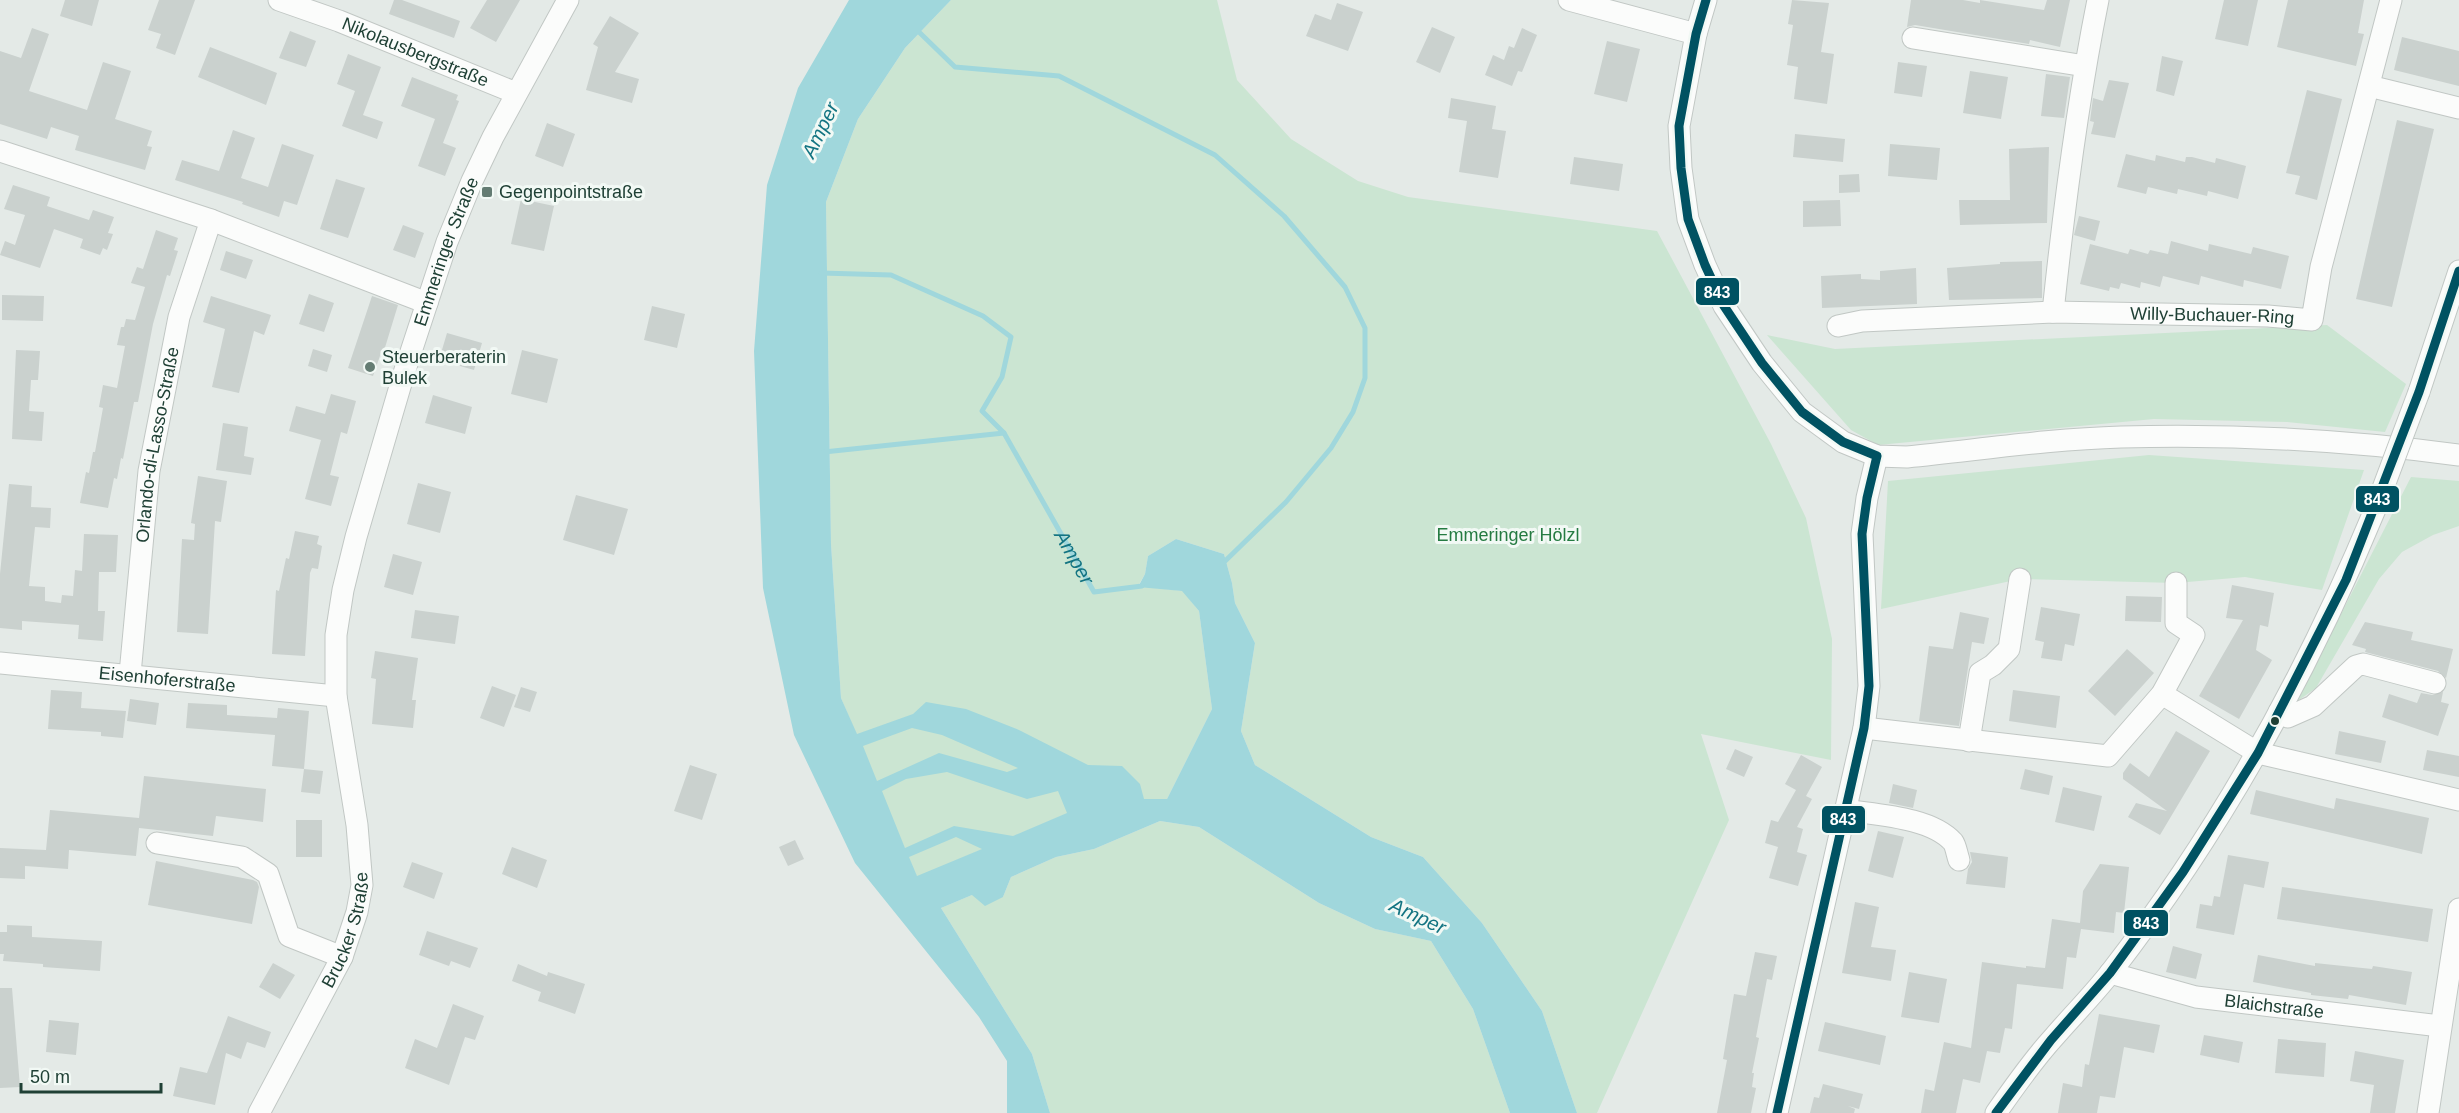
<svg xmlns="http://www.w3.org/2000/svg" width="2459" height="1113" viewBox="0 0 2459 1113" font-family="Helvetica,sans-serif">
<style>
.green{fill:#cbe5d2}
.water{fill:#a0d7dc;fill-rule:evenodd}
.lines{fill:none;stroke-linecap:round;stroke-linejoin:round}
.stream{stroke:#a0d7dc;stroke-width:5}
.building{fill:#cad1ce}
.minor-casing{stroke:#c1c7c4;stroke-width:23}
.minor{stroke:#fbfcfb;stroke-width:21}
.minor-bridge-casing{stroke:#c1c7c4;stroke-width:23;stroke-linecap:butt}
.minor-bridge{stroke:#fbfcfb;stroke-width:21}
.bus-1-casing{stroke:#f2f9f5;stroke-width:14}
.bus-1{stroke:#005262;stroke-width:9}
.poi-dot{fill:#647c73;stroke:#f2f9f5;stroke-width:2}
.bus-dot{fill:#1f4035;stroke:#f2f9f5;stroke-width:2}
.labels{text-anchor:middle;stroke-width:6;stroke-linejoin:round;paint-order:stroke}
.street-label{font-size:18px;fill:#1f4035;stroke:#f2f9f5}
.poi-label{font-size:18px;fill:#1f4035;stroke:#f2f9f5;text-anchor:start}
.park-label{font-size:18px;fill:#257b42;stroke:#f2f9f5}
.water-label{font-size:20px;font-style:italic;fill:#137482;stroke:#f2f9f5}
.line-badge{stroke:#f2f9f5;stroke-width:2}
.badge-label{font-size:16px;text-anchor:middle;font-weight:bold;fill:#fff}
</style>
<rect width="100%" height="100%" fill="#e4eae7"/>
<path class="green" d="M951,0H1217L1237,80L1291,139L1358,181L1408,197L1657,231L1771,444L1806,518L1832,639L1831,760L1701,734L1729,820L1597,1113H1577L1542,1011L1482,923L1423,857L1371,837L1255,765L1241,731L1255,643L1235,603L1232,583L1224,554L1176,539L1148,556L1145,574L1138,586L1183,591L1199,611L1212,709L1167,799L1097,801L917,877L841,698L831,544L826,202L858,119L905,48Z
M2327,325L2406,384L2385,432L2287,422L2154,419L1878,445L1851,430L1767,335L1835,349Z
M2149,455L2364,470L2322,590L2245,577L2176,583L2020,579L1881,609L1888,481Z
M2411,477L2459,481V526L2433,535L2402,552L2379,579L2316,688L2296,702Z
M1160,821L1199,827L1319,903L1375,929L1431,941L1473,1009L1510,1113H1050L1032,1054L941,908L972,895L1003,897L1011,877L1056,857L1094,849Z"/>
<path class="water" d="M849,0H951L905,48L858,119L826,202L831,544L841,698L857,734L913,714L926,702L966,709L1019,730L1088,765L1122,766L1140,784L1144,799H1167L1212,709L1199,611L1182,591L1138,587L1145,574L1148,556L1176,539L1224,554L1232,583L1235,603L1255,643L1241,731L1255,765L1371,837L1423,857L1482,923L1542,1011L1577,1113H1510L1473,1009L1431,941L1375,929L1319,903L1199,827L1160,821L1094,849L1056,857L1011,877L1003,897L985,906L972,895L941,908L1032,1054L1050,1113H1007V1061L979,1017L855,863L794,735L763,588L754,351L767,185L798,88ZM912,728L942,735L1018,768L1007,772L939,753L877,781L863,746ZM947,772L1027,799L1058,791L1067,813L1013,836L954,826L905,848L882,791L906,779ZM956,837L982,849L917,876L909,857Z"/>
<g class="lines">
<g class="stream">
<path d="M920,33L955,67L1059,76L1215,155L1284,216L1345,287L1365,328V378L1353,412L1331,448L1286,502L1221,565"/>
<path id="s1" d="M821,273L891,275L983,316L1011,337L1002,377L982,411L1004,433L1094,592L1142,586"/>
<path d="M824,452L1004,433"/>
</g>
</g>
<path class="building" d="M65,0H99L92,26L60,16Z
M159,0H195L175,55L156,48L161,34L148,30Z
M394,0H402L460,21L454,38L389,14Z
M487,0H520L496,42L470,28Z
M1792,0L1829,3L1821,52L1834,54L1827,104L1794,99L1798,67L1787,65L1793,25L1788,24Z
M1911,0H1963L1980,3V0L2044,10L2047,0H2070L2060,47L2030,40L2029,44L1915,25L1907,27Z
M2224,0H2258L2248,46L2215,39Z
M2288,0H2364L2358,33L2364,34L2356,66L2277,47Z
M1337,3L1363,12L1348,51L1306,36L1315,14L1331,20Z
M610,16L639,33L615,72L639,79L632,103L586,90L598,47L593,44Z
M1432,27L1455,37L1440,73L1416,62Z
M32,28L49,34L29,91L87,110L103,62L131,71L115,119L152,131L147,146L152,147L145,170L75,150L79,136L51,127L47,139L0,124V51L21,58Z
M1522,28L1537,35L1522,72L1518,71L1512,86L1485,75L1493,55L1504,60L1509,46L1514,48Z
M290,31L316,41L306,67L279,58Z
M2402,37L2459,51V86L2394,70Z
M1607,41L1640,49L1627,102L1594,94Z
M210,47L277,73L266,105L198,77Z
M348,54L381,67L363,115L383,122L377,139L342,126L355,91L337,84Z
M2162,56L2183,61L2174,96L2156,91Z
M1898,62L1927,66L1922,97L1894,93Z
M1970,71L2008,77L2001,119L1963,113Z
M2046,74L2070,77L2064,118L2041,116Z
M412,77L458,95L456,100L459,101L443,143L456,148L445,176L418,166L435,119L401,106Z
M2109,80L2129,83L2115,138L2091,134L2094,122L2090,121L2093,98L2103,101Z
M2307,90L2342,99L2317,200L2295,194L2300,176L2286,173Z
M1451,98L1496,106L1492,129L1506,131L1498,178L1459,172L1467,121L1448,118Z
M2397,120L2434,129L2392,307L2356,299Z
M547,123L575,134L563,167L535,156Z
M233,130L255,138L241,178L268,187L282,144L314,155L297,205L284,201L279,217L242,204L243,202L175,180L182,160L219,171Z
M1795,134L1845,139L1843,162L1793,157Z
M1890,144L1940,148L1937,180L1888,176Z
M2049,147L2047,223L1960,225L1959,200H2010L2009,149Z
M2126,154L2155,161L2156,155L2185,162L2186,157H2192L2215,163L2216,158L2246,166L2238,199L2208,191L2207,196L2178,189L2177,194L2148,187L2146,194L2117,187Z
M1574,157L1623,164L1619,191L1570,184Z
M1859,174L1860,192L1839,193V175Z
M336,179L365,188L348,238L320,229Z
M13,185L50,197L47,206L89,220L93,210L114,217L108,233L113,234L107,250L103,248L100,255L80,248L83,239L54,229L40,268L0,255L5,241L15,245L25,215L4,209Z
M521,199L554,206L544,251L511,244Z
M1840,200L1841,226L1803,227V201Z
M2079,216L2100,221L2095,241L2074,235Z
M403,225L424,233L415,258L393,250Z
M156,230L178,238L174,250L178,251L170,276L167,275L153,324L138,402H134L123,459L121,458L117,479L114,478L108,508L80,503L86,472L89,473L93,452H95L103,408L99,407L103,385L117,388L125,346L117,345L121,327H124L126,319L135,320L145,287L131,283L137,267L143,269Z
M2171,241L2208,251L2209,244L2251,254L2253,247L2289,256L2281,289L2244,280L2243,287L2201,276L2199,285L2163,276L2160,287L2141,282L2140,288L2121,283L2119,289L2110,287L2109,291L2080,284L2090,244L2128,254L2130,249L2148,254L2150,250L2168,254Z
M226,251L253,260L246,279L220,270Z
M2042,261V298L1949,300L1947,268L2000,264V262Z
M1916,268L1917,304L1822,308L1821,276L1861,274V279L1880,280V271Z
M309,294L334,303L324,332L299,324Z
M2,295L44,296L43,321L2,320Z
M211,296L271,315L264,335L254,331L239,393L212,387L225,329L203,322Z
M372,296L398,305L383,354L381,353L373,376L348,368Z
M652,306L685,314L677,348L644,340Z
M447,333L482,343L474,370L439,360Z
M313,349L332,355L327,372L308,366Z
M16,350L40,351L38,380H31L29,411L44,412L42,441L12,439Z
M522,350L558,359L547,403L511,394Z
M331,394L356,401L347,434L341,432L330,475L339,477L331,506L305,499L321,440L289,431L296,406L325,414Z
M433,395L472,407L465,434L425,423Z
M223,423L248,427L244,456L254,458L251,475L216,470Z
M198,476L227,481L221,522L215,521L208,634L177,632L182,539L194,540L195,524L191,523Z
M418,483L451,492L440,533L407,524Z
M9,484L32,486L31,507L51,508L50,528L35,527L29,586L45,587V601L61,603L62,595L73,596L75,570L82,571L84,534L118,535L116,572H99L98,611H105L103,641L78,639L79,625L22,621V630L0,628V574Z
M576,495L628,509L614,555L563,540Z
M295,531L319,536L317,544L322,546L318,569L312,568L310,573L305,656L272,654L276,590L279,591L286,558L289,559Z
M393,554L422,562L413,595L384,587Z
M2232,585L2274,593L2268,627L2260,625L2256,650L2272,660L2239,719L2199,696L2243,620L2226,618Z
M2126,596L2162,597L2161,622L2125,621Z
M2041,607L2080,614L2074,646L2065,644L2062,661L2041,658L2044,642L2035,640Z
M415,610L459,616L455,644L411,638Z
M1960,612L1989,618L1984,644L1972,642L1959,726L1919,721L1929,646L1953,649Z
M2365,622L2413,632L2411,640L2453,649L2446,678L2438,671L2365,652L2366,649L2352,645Z
M2127,649L2154,673L2115,716L2088,691Z
M375,651L418,658L412,700H416L413,728L372,724L376,679L371,678Z
M492,686L516,695L504,727L480,718Z
M521,687L537,692L530,712L514,707Z
M51,690L82,692L81,708L126,711L123,738L101,736V732L48,729Z
M2013,690L2060,696L2056,728L2009,721Z
M2443,692L2441,702L2449,704L2438,736L2382,717L2389,694L2417,703L2421,693L2432,695Z
M130,699L159,703L156,725L127,721Z
M188,703L227,705V715L277,718L278,708L309,711L304,769L272,766L275,735L186,728Z
M2176,731L2210,751L2160,835L2128,817L2136,803L2167,811L2123,779V773L2130,763L2149,777Z
M2339,731L2386,741L2381,763L2335,754Z
M1735,749L1753,757L1744,777L1726,769Z
M2427,750L2459,756V777L2423,770Z
M1801,755L1822,767L1806,796L1812,799L1797,827L1803,829L1797,852L1807,855L1798,886L1769,878L1778,847L1765,843L1771,820L1778,822L1796,790L1785,784Z
M690,765L717,774L702,820L674,811Z
M304,769L323,771L320,794L301,792Z
M2025,769L2053,776L2049,795L2020,789Z
M144,776L266,789L263,822L216,816L213,836L139,828L136,856L69,850L68,869L25,866V879L0,878V848L46,850L50,810L139,818Z
M1893,784L1917,790L1913,808L1889,803Z
M2063,787L2102,796L2094,831L2055,822Z
M2256,790L2334,809L2336,798L2429,818L2422,854L2250,814Z
M296,820H322V857H296Z
M1878,831L1904,837L1893,878L1868,871Z
M795,840L804,859L788,866L779,847Z
M512,847L547,860L537,888L502,874Z
M1970,852L2008,857L2005,888L1966,884L1968,869L1972,862Z
M2228,855L2269,862L2264,888L2244,884L2234,935L2196,928L2200,904L2212,906L2214,896L2220,897Z
M156,861L253,880L257,882L259,887L252,924L148,905Z
M412,862L443,873L434,899L403,887Z
M2100,864L2129,867L2124,913L2116,912L2114,933L2081,929L2076,958L2067,957L2063,989L2017,984L2012,1029L2005,1028L2000,1053L1987,1051L1980,1083L1963,1079L1956,1113H1921L1925,1089L1934,1091L1944,1042L1971,1048L1982,962L2026,968V966L2045,968L2052,919L2080,923L2083,891Z
M2282,887L2433,909L2428,942L2277,919Z
M1855,902L1879,907L1871,947L1896,950L1891,981L1842,973Z
M7,925L32,926V937L102,941L100,971L43,967V964L3,961L4,954H0V932H7Z
M427,931L478,948L470,968L451,961L449,966L419,955Z
M2173,946L2202,954L2196,979L2166,972Z
M1755,952L1777,956L1772,980L1767,979L1756,1037L1759,1038L1752,1073H1754L1752,1087L1756,1088L1751,1113H1717L1727,1060L1723,1059L1734,994L1746,996Z
M2258,955L2315,966V963L2372,969L2373,966L2412,972L2406,1005L2349,995L2348,999L2311,995V993L2253,982Z
M273,963L295,975L280,999L259,987Z
M518,964L547,976L548,972L585,984L575,1014L538,1001L541,992L512,981Z
M1909,972L1947,979L1939,1023L1901,1017Z
M0,988H12L20,1087L0,1088Z
M453,1004L484,1016L475,1040L465,1037L449,1085L405,1068L415,1039L437,1048Z
M2099,1014L2160,1025L2154,1053L2124,1047L2115,1098L2100,1096L2097,1113H2058L2063,1083L2082,1087L2085,1064L2089,1065Z
M228,1016L271,1032L265,1048L247,1042L241,1059L226,1053L215,1105L173,1096L180,1067L207,1073Z
M49,1020L79,1023L76,1055L46,1052Z
M1825,1022L1886,1036L1880,1065L1818,1051Z
M2204,1035L2243,1042L2239,1063L2200,1055Z
M2278,1039L2326,1043L2324,1077L2275,1073Z
M2355,1051L2404,1060L2395,1113H2370L2374,1085L2350,1081Z
M1823,1084L1863,1094L1859,1109L1848,1106L1855,1109L1854,1113H1810L1814,1097L1819,1098Z"/>
<g class="lines">
<g class="minor-casing">
<g id="minor">
<path id="s2" d="M279,0L339,21L516,93"/>
<path d="M1569,0L1696,34"/>
<path d="M1706,0L1696,34L1679,126L1681,168L1688,219L1705,265L1724,306L1762,363L1802,412L1843,442L1877,456L1907,457C1978,450 2050,439 2121,437C2234,434 2347,440 2459,455"/>
<path d="M1913,38L2085,66"/>
<path d="M2369,86L2459,108"/>
<path d="M0,151L211,220L427,303"/>
<path d="M2053,312C2064,207 2077,104 2098,0"/>
<path id="s3" d="M1838,326L1862,321L2053,312L2268,316L2312,320L2321,267L2391,0"/>
<path d="M2419,392L2459,271"/>
<path id="s4" d="M0,663L336,696"/>
<path id="s5" d="M130,674L149,471L179,317L211,220"/>
<path d="M2162,694L2258,753L2459,800"/>
<path d="M2279,712L2288,717L2313,706L2356,666L2363,664L2435,683"/>
<path d="M1864,728L2108,756L2162,694L2194,635L2176,623V583"/>
<path d="M1969,741L1980,673L1993,665L2009,649L2020,579"/>
<path d="M1846,810C1877,815 1931,817 1953,842C1956,846 1957,855 1959,860"/>
<path d="M157,843L242,857L268,874L289,936L342,957"/>
<path id="s6" d="M2110,973L2196,997L2440,1026"/>
<path id="s7" d="M259,1113L342,957L357,912L362,885L357,825L336,696V635L343,590L356,537L404,373L447,242L472,181L493,137L568,0"/>
<path d="M1777,1113L1864,728L1869,686L1862,534L1867,498L1877,456"/>
<path d="M1996,1113C2014,1087 2033,1060 2054,1037C2073,1015 2093,995 2111,972C2221,830 2308,672 2376,507"/>
<path d="M2428,1113L2459,909"/>
</g>
</g>
<use href="#minor" class="minor"/>
<g class="minor-bridge-casing">
<path id="minor-bridge" d="M2376,507L2419,392"/>
</g>
<use href="#minor-bridge" class="minor-bridge"/>
<g class="bus-1-casing">
<path id="bus-1" d="M1706,0L1696,34L1679,126L1681,168L1688,219L1705,265L1724,306L1762,363L1802,412L1843,442L1877,456L1867,498L1862,534L1869,686L1864,728L1777,1113
M1996,1113L2051,1040L2110,973L2183,872L2258,753L2346,580L2419,392L2459,271"/>
</g>
<use href="#bus-1" class="bus-1"/>
</g>
<g class="poi-dot">
<rect x="481" y="186" width="12" height="12" rx="3"/>
<circle cx="370" cy="367" r="6"/>
</g>
<circle class="bus-dot" cx="2275" cy="721" r="5"/>
<g class="labels">
<g class="street-label">
<text dy="6" stroke="none"><textPath href="#s2" startOffset="146">Nikolausbergstraße</textPath></text>
<text dy="6" stroke="none"><textPath href="#s7" startOffset="903">Emmeringer Straße</textPath></text>
<text dy="6" stroke="none"><textPath href="#s3" startOffset="375">Willy-Buchauer-Ring</textPath></text>
<text dy="6" stroke="none"><textPath href="#s5" startOffset="231">Orlando-di-Lasso-Straße</textPath></text>
<text dy="6" stroke="none"><textPath href="#s4" startOffset="168">Eisenhoferstraße</textPath></text>
<text dy="6" stroke="none"><textPath href="#s7" startOffset="204">Brucker Straße</textPath></text>
<text dy="6" stroke="none"><textPath href="#s6" startOffset="168">Blaichstraße</textPath></text>
</g>
<g class="poi-label">
<text x="499" y="198">Gegenpointstraße</text>
<text x="382" y="363">Steuerberaterin<tspan x="382" dy="21">Bulek</tspan></text>
</g>
<g class="park-label">
<text x="1508" y="541">Emmeringer Hölzl</text>
</g>
<g class="water-label">
<text transform="translate(820 130) rotate(-64)" y="7">Amper</text>
<text dy="7" stroke="none"><textPath href="#s1" startOffset="460">Amper</textPath></text>
<text transform="translate(1418 916) rotate(25)" y="7">Amper</text>
</g>
</g>
<g class="line-badge">
<rect x="1695" y="277" width="45" height="29" rx="6" fill="#005262"/>
<rect x="2355" y="485" width="45" height="28" rx="6" fill="#005262"/>
<rect x="1821" y="805" width="45" height="29" rx="6" fill="#005262"/>
<rect x="2123" y="909" width="46" height="28" rx="6" fill="#005262"/>
</g>
<g class="badge-label">
<text x="1717" y="298">843</text>
<text x="2377" y="505">843</text>
<text x="1843" y="825">843</text>
<text x="2146" y="929">843</text>
</g>
<path d="M21 1083v9h140v-9" fill="none" stroke="#1f4035" stroke-width="3"/>
<text x="30" y="1083" font-size="18" fill="#1f4035" stroke="#f2f9f5" stroke-width="4.5" paint-order="stroke">50 m</text>
</svg>
